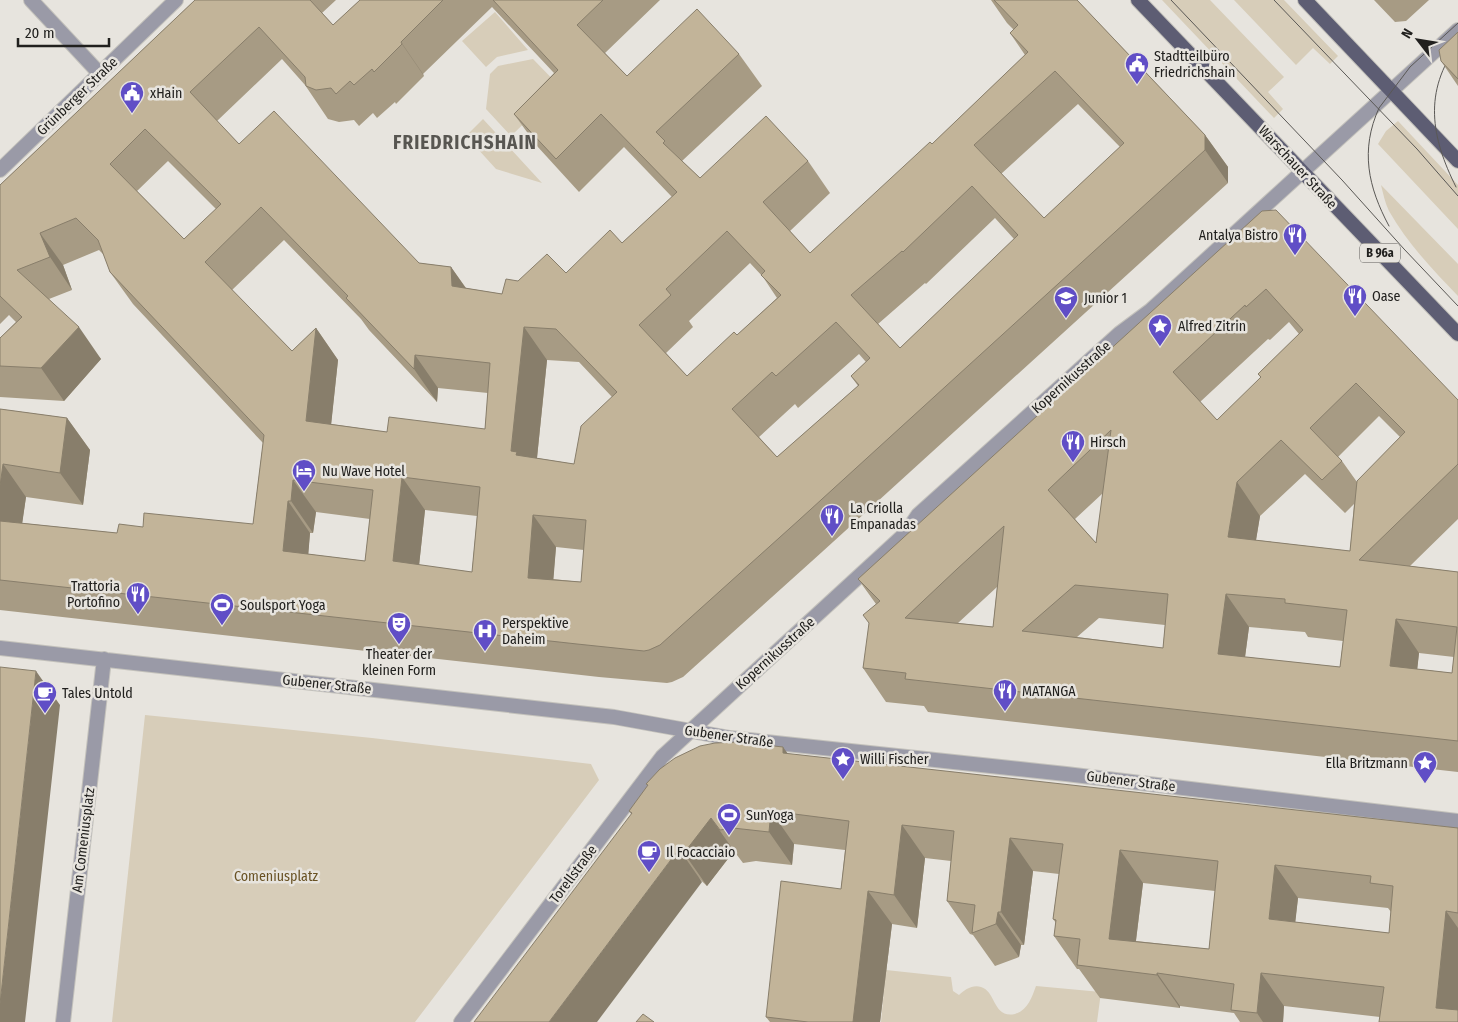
<svg xmlns="http://www.w3.org/2000/svg" width="1458" height="1022" viewBox="0 0 1458 1022" font-family="'Fira Sans Condensed',sans-serif">
<style>
.green{fill:#d7cdb9}
.lines{fill:none;stroke-linecap:round;stroke-linejoin:round}
.minor-casing{stroke:#c3c1bb;stroke-width:16}
.tertiary-casing{stroke:#c3c1bb;stroke-width:16}
.primary-casing{stroke:#c3c1bb;stroke-width:16}
.minor{stroke:#9a9aa7;stroke-width:14}
.tertiary{stroke:#9a9aa7;stroke-width:14}
.primary{stroke:#5d5d73;stroke-width:14}
.tram{stroke:#5a5855;stroke-width:1}
.wall{fill:#a79b84;fill-rule:evenodd}
.shaded-wall{fill:#887e6b}
.building{fill:#c2b499;stroke:#887e6b;fill-rule:evenodd}
.labels{text-anchor:middle;stroke-width:5;stroke-linejoin:round;paint-order:stroke}
.shield{fill:#e7e4de;stroke:#5c5b58;stroke-width:1}
.shield-label{font-size:12px;font-weight:bold;fill:#21201e}
.poi-label{font-size:14px;fill:#21201e;stroke:#e7e4de;text-anchor:start}
.street-label{font-size:14px;fill:#21201e;stroke:#e7e4de}
.park-label{font-size:14px;fill:#695224;stroke:#e7e4de}
.district-label{font-size:19px;font-weight:bold;letter-spacing:1px;fill:#585651;stroke:#e7e4de}
</style>
<rect width="100%" height="100%" fill="#e7e4de"/>
<path class="green" d="M1162,0H1210L1284,77L1268,92L1283,109L1274,118Z
M1234,0H1284L1338,56L1330,64L1313,48L1296,65Z
M495,12L528,50L497,57L486,67L462,41Z
M533,59L568,95L543,105L511,136L486,109L490,74L498,66Z
M483,119L542,183L496,169L466,136Z
M1398,121L1458,185V229L1378,144L1386,131Z
M1381,185L1458,264V296C1433,270 1407,243 1389,211C1385,203 1383,193 1381,185Z
M145,715L372,738L591,764L599,780L415,1022H112Z
M886,970L951,977L953,991L959,995C964,990 973,984 981,987C996,991 993,1019 1015,1014C1028,1010 1032,997 1036,986L1101,992L1097,1022H881Z"/>
<g class="lines">
<g class="minor-casing">
<path id="minor" d="M31,0L100,74
M0,648L614,717L730,738L1066,774L1458,821
M63,1022L104,659
M461,1022L662,757L905,534L918,515L1120,333L1151,310L1302,172"/>
</g>
<g class="tertiary-casing">
<path id="tertiary" d="M0,170L176,0
M1302,172L1458,30"/>
</g>
<g class="primary-casing">
<path id="primary" d="M1138,0L1458,334
M1305,0L1458,161"/>
</g>
<use href="#minor" class="minor"/>
<use href="#tertiary" class="tertiary"/>
<use href="#primary" class="primary"/>
<path class="tram" d="M1171,0L1342,180L1404,249L1458,306
M1274,0L1417,149L1458,196
M1456,187C1431,137 1423,92 1458,44
M1389,226C1368,187 1360,150 1379,108L1410,67L1458,23"/>
</g>
<path class="wall" d="M195,0H336L322,13L333,25L360,0H660L605,53L627,76L739,54L762,86L682,161L700,178L808,161L830,193L790,231L810,253L932,144L1025,55L1010,33L1014,30L1007,23L991,0H1077L1205,135L1228,167V183L822,552L683,677L672,682L667,683L599,677L0,610V409L67,418L90,450L83,505L26,497L22,523L117,533L143,527L253,524L263,443L133,304L110,272L104,255L99,250L63,265L72,290L49,299L101,359L64,401L0,397V338L16,322L9,315L0,324V185ZM492,7L554,73L514,114L537,146L579,192L624,147L672,197L622,243L566,273L518,281L502,294L466,288L451,267L419,263L239,144L217,121L282,59L305,85L328,119L339,122L354,120L359,126L373,113L377,118L395,102L396,104L424,76L423,74ZM1078,104L1120,147L1044,218L1001,174ZM168,161L216,209L184,239L137,191ZM995,218L1014,239L900,348L878,324L925,283L926,284ZM284,240L361,319L369,330L437,402L438,388L488,393L485,429L387,432L331,424L338,360L316,328L292,351L232,290ZM750,263L763,277L777,298L737,335L687,376L666,353L693,327L689,321ZM859,354L866,362L851,376L858,386L777,457L759,437L795,404L798,408ZM547,360L579,362L612,397L574,464L537,458ZM425,510L477,516L472,572L419,565ZM316,512L370,519L365,561L308,554L310,533H313ZM556,547L584,550L581,582L553,579Z
M1374,0H1429L1406,21L1395,22Z
M1458,32V86L1441,61Z
M1262,211L1458,400V519L1410,566L1458,572V772L928,712L924,706L886,702L863,668L876,604L858,579ZM1289,322L1299,334L1258,374L1261,378L1217,420L1200,402L1268,339L1270,340ZM1379,416L1400,437L1357,482L1342,461L1338,457ZM1305,474L1345,513L1354,504L1350,551L1256,540L1260,516ZM1103,493L1096,543L1075,519ZM997,587L993,627L958,623ZM1099,618L1165,625L1163,648L1077,637ZM1249,627L1305,632L1308,637L1343,641L1340,667L1245,657ZM1419,653L1454,657L1452,673L1417,669Z
M788,754L1458,828V1022L1380,1017L1284,1006L1283,1022H1240L1234,1013L1180,1006V1008L1100,998L1079,969H1077L1054,936L1056,923L1053,919L1059,874L1033,871L1024,945H1021L1019,957L995,966L973,935L970,934L947,901L951,861L925,858L917,928L892,924L880,1022H770L766,1017L841,889L845,850L794,844L792,865L756,861L743,863L734,851L707,886L631,814L629,811ZM1143,883L1215,891L1209,949L1136,941ZM1298,898L1388,908L1391,912L1389,933L1295,922Z"/>
<path class="shaded-wall" d="M401,42L423,74L424,76L402,44Z
M1205,135L1228,167V183L1205,150Z
M40,233L63,265L72,290L50,257Z
M451,267L474,300L452,286Z
M79,327L101,359L64,401L41,368Z
M524,327L547,360L535,477L511,451Z
M316,328L338,360L328,454L306,421Z
M415,355L438,388L437,402L414,369Z
M67,418L90,450L83,505L60,473Z
M3,464L26,497L18,553L0,527V486Z
M402,477L425,510L416,594L393,561Z
M293,480L316,512L313,533L291,501Z
M1237,482L1260,516L1251,570L1228,537Z
M288,501L310,533L306,584L283,551Z
M533,515L556,547L551,610L528,578Z
M1226,594L1249,627L1241,687L1218,654Z
M1396,619L1419,653L1414,700L1390,666Z
M36,671L60,705L25,1022H0V1004Z
M783,747L807,780L783,753Z
M771,811L794,844L792,865L769,832Z
M711,818L734,851L707,886L684,853Z
M902,825L925,858L917,928L894,895Z
M1010,838L1033,871L1024,945L1001,912Z
M679,849L702,882L597,1022H549Z
M1120,850L1143,883L1132,972L1109,939Z
M1275,865L1298,898L1292,952L1269,919Z
M868,891L892,924L880,1022H853Z
M1446,911L1458,928V1022L1436,1008Z
M998,912L1021,945L1019,957L996,924Z
M1157,973L1180,1006V1008L1157,975Z
M1261,973L1284,1006L1283,1022H1263L1257,1013Z"/>
<path class="building" d="M195,0H310L333,25L360,0H443L401,42L402,44L374,72L372,69L354,85L350,81L336,94L331,88L316,90L306,86L305,77L259,27L190,92L239,144L274,111L419,263L451,267L452,286L502,294L506,279L518,281L547,254L566,273L610,230L622,243L677,192L601,114L556,159L514,114L558,70L493,0H603L577,25L627,76L697,9L739,54L656,132L665,141L663,143L700,178L766,116L808,161L763,202L810,253L930,142L932,144L1028,52L1010,33L1018,25L994,0H1077L1205,135V150L799,520L660,645L649,650L644,651L577,644L0,580V521L117,533L119,524L143,527L144,513L253,524L264,435L110,272L98,240L76,218L40,233L50,257L17,270L79,327L41,368L0,366V338L22,317L0,296V185ZM1055,71L1124,143L1044,218L974,145ZM145,129L221,204L184,239L110,164ZM972,186L1018,235L900,348L851,295L902,251L903,252ZM261,207L348,296L346,298L414,369L415,355L490,363L485,429L389,417L387,432L306,421L316,328L292,351L205,262ZM727,231L765,271L761,275L781,295L737,335L734,332L687,376L639,325L671,295L666,289ZM836,322L870,358L851,376L859,385L777,457L732,409L772,372L776,376ZM524,327L556,329L617,392L581,426L574,464L516,455L517,452L511,451ZM402,477L480,487L472,572L393,561ZM293,480L373,490L365,561L283,551L288,501H291ZM533,515L586,520L581,582L528,578Z
M1458,32V79L1441,61L1439,50Z
M1276,210L1458,400V464L1359,560L1458,572V741L905,679L906,673L863,668L869,623L863,615L880,601L858,579L1262,211ZM1266,289L1303,330L1258,374L1261,377L1217,420L1173,372L1245,305L1246,307ZM1356,383L1405,432L1357,481L1350,551L1228,537L1237,482L1281,440L1322,480L1342,461L1310,428ZM1111,430L1096,543L1048,490ZM1004,526L993,627L905,618L957,569ZM1075,585L1168,594L1163,648L1022,631ZM1226,594L1285,599V603L1347,610L1340,667L1218,654ZM1396,619L1457,627L1452,673L1390,666Z
M0,409L67,418L60,473L3,464L0,486Z
M0,667L36,671L0,1004Z
M738,742L783,747V753L1458,828V913L1446,911L1436,1008L1458,1010V1022H1379L1384,987L1261,973L1257,1013L1231,1010L1234,984L1157,973V975L1077,965L1080,939L1054,936L1056,920L1053,919L1063,844L1010,838L1001,912H998L996,924L972,933L975,905L947,901L954,831L902,825L894,895L868,891L853,1022H808L766,1017L781,881L841,889L849,821L771,811L769,832L733,828L720,830L711,818L684,853L679,849L549,1022H474L632,813L629,811L648,785L646,784L660,769L675,758L700,746L715,743ZM1120,850L1218,861L1209,949L1109,939ZM1275,865L1371,876L1370,883L1393,886L1389,933L1269,919Z
M643,1014L654,1022H636Z"/>
<defs>
<g id="civic-pin" transform="scale(1.25)"><path d="M0 17L-7.5 6A9.5 9.5 0 1 1 7.5 6Z" fill="#604ec6" stroke="#e7e4de"/><path d="M-.6-6.5H3V-4.5H.6V-3L4-1V1h2V6H-6V1h2V-1L-.6-3ZM-1.2 2.5V6h2.4V2.5Z" fill="#fff"/></g>
<g id="restaurant-pin" transform="scale(1.25)"><path d="M0 17L-7.5 6A9.5 9.5 0 1 1 7.5 6Z" fill="#604ec6" stroke="#e7e4de"/><path d="M-5-6h1v4h1v-4h1v4h1v-4h1v5L-1.5 .5V6h-2V.5L-5-1ZM5-6V6H3V1.5H1.5Q1.5-4 5-6Z" fill="#fff"/></g>
<g id="school-pin" transform="scale(1.25)"><path d="M0 17L-7.5 6A9.5 9.5 0 1 1 7.5 6Z" fill="#604ec6" stroke="#e7e4de"/><path d="M0-5L7-2L0 1L-7-2ZM-4 1L0 2.5L4 1V4Q0 6-4 4Z" fill="#fff"/></g>
<g id="sight-pin" transform="scale(1.25)"><path d="M0 17L-7.5 6A9.5 9.5 0 1 1 7.5 6Z" fill="#604ec6" stroke="#e7e4de"/><path d="M0-6L1.8-2.2L6-1.7L2.9 1.2L3.7 5.4L0 3.3L-3.7 5.4L-2.9 1.2L-6-1.7L-1.8-2.2Z" fill="#fff"/></g>
<g id="hotel-pin" transform="scale(1.25)"><path d="M0 17L-7.5 6A9.5 9.5 0 1 1 7.5 6Z" fill="#604ec6" stroke="#e7e4de"/><path d="M-6-4.5h1.5V1H6V5H4.5V3h-9V5H-6ZM-4 0a1.8 1.8 0 1 1 3.6 0ZM.5 0V-2.5h3Q6-2.5 6 0Z" fill="#fff"/></g>
<g id="stadium-pin" transform="scale(1.25)"><path d="M0 17L-7.5 6A9.5 9.5 0 1 1 7.5 6Z" fill="#604ec6" stroke="#e7e4de"/><path d="M0-5a6.5 5 0 1 0 0 10a6.5 5 0 1 0 0-10ZM-3.5-1.8h7v3.6h-7Z" fill="#fff"/></g>
<g id="theatre-pin" transform="scale(1.25)"><path d="M0 17L-7.5 6A9.5 9.5 0 1 1 7.5 6Z" fill="#604ec6" stroke="#e7e4de"/><path d="M-5-5.5Q0-4 5-5.5V0Q5 5 0 6Q-5 5-5 0ZM-3.3-2.5H-1v1.5H-3.3ZM1-2.5H3.3v1.5H1ZM-2.8 1Q0 5.5 2.8 1Z" fill="#fff"/></g>
<g id="hospital-pin" transform="scale(1.25)"><path d="M0 17L-7.5 6A9.5 9.5 0 1 1 7.5 6Z" fill="#604ec6" stroke="#e7e4de"/><path d="M-5-5h3v3.5h4V-5h3V5h-3V1.5h-4V5h-3Z" fill="#fff"/></g>
<g id="cafe-pin" transform="scale(1.25)"><path d="M0 17L-7.5 6A9.5 9.5 0 1 1 7.5 6Z" fill="#604ec6" stroke="#e7e4de"/><path d="M-5.5-4.5H6V0H3Q3 3.5 0 3.5H-2.5Q-5.5 3.5-5.5 0ZM3-3.2v2h1.7v-2ZM-6 4.5H4V6H-6Z" fill="#fff"/></g>
</defs>
<g fill-rule="evenodd">
<use href="#civic-pin" x="1137" y="64"/>
<use href="#civic-pin" x="132" y="93"/>
<use href="#restaurant-pin" x="1295" y="235"/>
<use href="#restaurant-pin" x="1355" y="296"/>
<use href="#school-pin" x="1066" y="298"/>
<use href="#sight-pin" x="1160" y="326"/>
<use href="#restaurant-pin" x="1073" y="442"/>
<use href="#hotel-pin" x="304" y="471"/>
<use href="#restaurant-pin" x="832" y="516"/>
<use href="#restaurant-pin" x="138" y="594"/>
<use href="#stadium-pin" x="222" y="605"/>
<use href="#theatre-pin" x="399" y="624"/>
<use href="#hospital-pin" x="485" y="631"/>
<use href="#restaurant-pin" x="1005" y="691"/>
<use href="#cafe-pin" x="45" y="693"/>
<use href="#sight-pin" x="843" y="759"/>
<use href="#sight-pin" x="1425" y="763"/>
<use href="#stadium-pin" x="729" y="815"/>
<use href="#cafe-pin" x="649" y="852"/>
</g>
<g class="labels">
<rect class="shield" x="1360" y="243.5" width="40" height="19" rx="4"/>
<g class="shield-label">
<text x="1380" y="257">B 96a</text>
</g>
<g class="poi-label">
<text x="1154" y="61">Stadtteilbüro<tspan x="1154" dy="16">Friedrichshain</tspan></text>
<text x="150" y="98">xHain</text>
<text x="1278" y="240" text-anchor="end">Antalya Bistro</text>
<text x="1372" y="301">Oase</text>
<text x="1084" y="303">Junior 1</text>
<text x="1178" y="331">Alfred Zitrin</text>
<text x="1090" y="447">Hirsch</text>
<text x="322" y="476">Nu Wave Hotel</text>
<text x="850" y="513">La Criolla<tspan x="850" dy="16">Empanadas</tspan></text>
<text x="120" y="591" text-anchor="end">Trattoria<tspan x="120" dy="16">Portofino</tspan></text>
<text x="240" y="610">Soulsport Yoga</text>
<text x="502" y="628">Perspektive<tspan x="502" dy="16">Daheim</tspan></text>
<text x="399" y="659" text-anchor="middle">Theater der<tspan x="399" dy="16">kleinen Form</tspan></text>
<text x="1022" y="696">MATANGA</text>
<text x="62" y="698">Tales Untold</text>
<text x="860" y="764">Willi Fischer</text>
<text x="1408" y="768" text-anchor="end">Ella Britzmann</text>
<text x="746" y="820">SunYoga</text>
<text x="666" y="857">Il Focacciaio</text>
</g>
<g class="street-label">
<text transform="translate(77 96) rotate(-44)" y="5">Grünberger Straße</text>
<text transform="translate(1298 167) rotate(47)" y="5">Warschauer Straße</text>
<text transform="translate(1071 377) rotate(-42)" y="5">Kopernikusstraße</text>
<text transform="translate(775 653) rotate(-42)" y="5">Kopernikusstraße</text>
<text transform="translate(327 684) rotate(6)" y="5">Gubener Straße</text>
<text transform="translate(729 736) rotate(8)" y="5">Gubener Straße</text>
<text transform="translate(1131 781) rotate(7)" y="5">Gubener Straße</text>
<text transform="translate(83 840) rotate(-83)" y="5">Am Comeniusplatz</text>
<text transform="translate(573 874) rotate(-53)" y="5">Torellstraße</text>
</g>
<g class="park-label">
<text x="276" y="881">Comeniusplatz</text>
</g>
<g class="district-label">
<text x="465" y="149">FRIEDRICHSHAIN</text>
</g>
</g>
<g transform="translate(1418 40) rotate(301)" stroke="#e7e4de" stroke-width="4" paint-order="stroke">
<path d="M0-4L9 19L0 12L-9 19Z" fill="#21201e"/>
<text y="-8" font-size="14" font-weight="bold" text-anchor="middle" fill="#21201e">N</text>
</g>
<path d="M18 38v8h91v-8" fill="none" stroke="#21201e" stroke-width="2.5"/>
<text x="25" y="38" font-size="15" fill="#21201e" stroke="#e7e4de" stroke-width="4" paint-order="stroke">20 m</text>
</svg>
